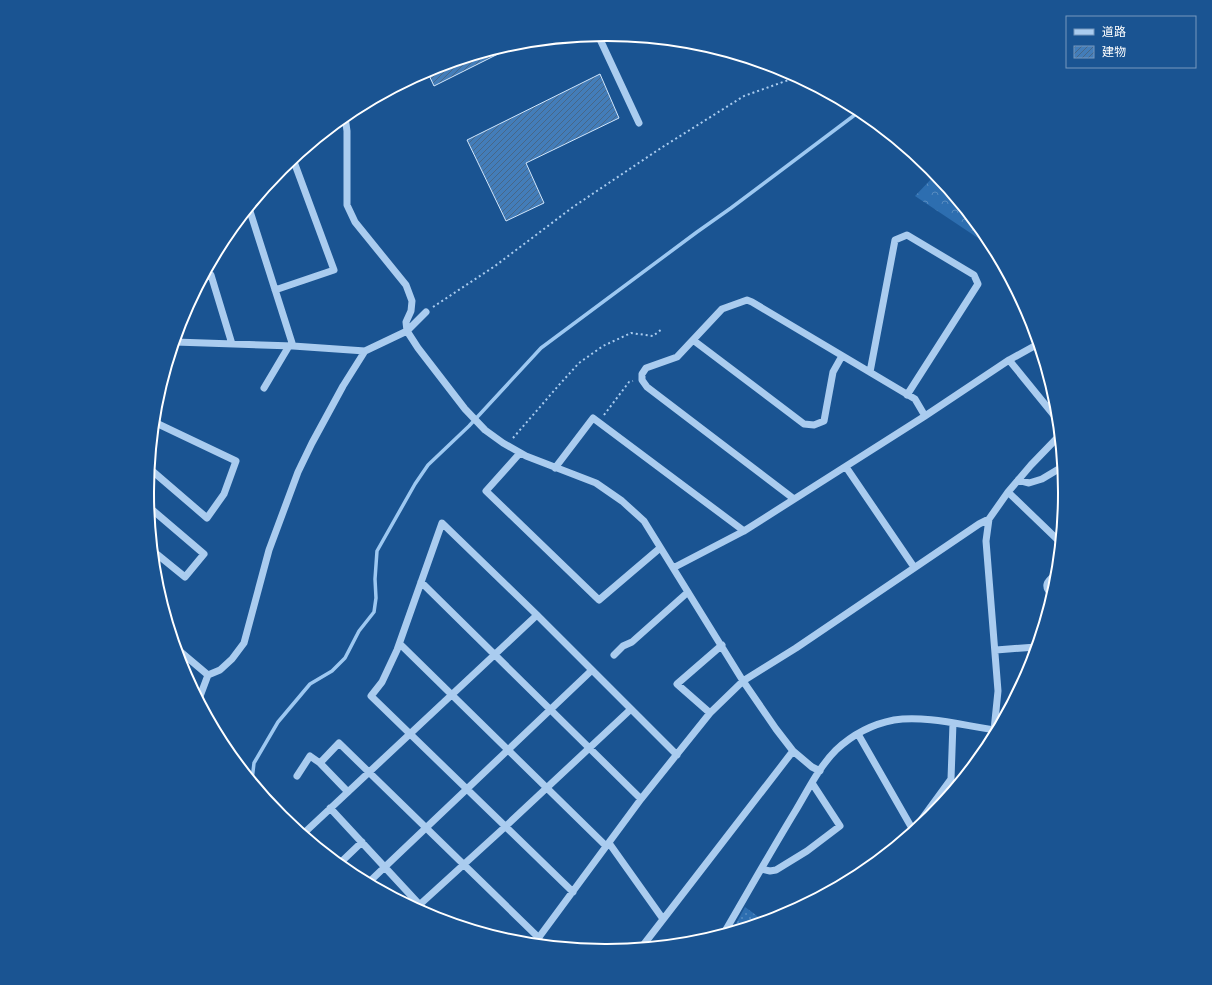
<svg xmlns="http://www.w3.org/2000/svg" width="1212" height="985" viewBox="0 0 1212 985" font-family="Inter,'Noto Sans JP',sans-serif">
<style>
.forest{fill:url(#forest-crowns)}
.park{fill:url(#park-dots)}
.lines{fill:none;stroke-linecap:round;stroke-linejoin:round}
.stream{stroke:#9dc8f1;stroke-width:3.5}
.building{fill:url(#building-hatch);stroke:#d1e6fb}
.path{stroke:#aaccef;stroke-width:2;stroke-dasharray:2 3;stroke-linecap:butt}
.minor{stroke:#aaccef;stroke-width:7}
.rim{fill:none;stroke:#fff;stroke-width:2}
</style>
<defs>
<pattern id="forest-crowns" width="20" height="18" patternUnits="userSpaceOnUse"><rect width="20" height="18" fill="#2d6eb0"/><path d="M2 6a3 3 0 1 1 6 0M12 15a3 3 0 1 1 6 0" fill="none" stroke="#578bc0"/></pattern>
<pattern id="park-dots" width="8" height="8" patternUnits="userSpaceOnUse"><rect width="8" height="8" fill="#2d6eb0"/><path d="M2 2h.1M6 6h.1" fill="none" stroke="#578bc0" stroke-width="1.8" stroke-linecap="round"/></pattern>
<pattern id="building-hatch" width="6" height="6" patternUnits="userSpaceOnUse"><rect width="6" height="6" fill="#437db9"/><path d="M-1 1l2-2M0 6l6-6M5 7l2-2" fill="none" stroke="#476788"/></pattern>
</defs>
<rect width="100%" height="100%" fill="#1a5492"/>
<path class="forest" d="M935,175L987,238L993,248L915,196Z"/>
<path class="park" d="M745,907L764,921L732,931Z"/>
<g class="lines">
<path class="stream" d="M252,780L254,763L278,722L310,684L332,671L345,658L359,631L374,612L376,598L375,579L377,551L415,484L428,465L469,426L541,348L697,232L731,208L860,111"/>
</g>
<path class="building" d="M498,49L500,53L434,86L427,71Z
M600,74L619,118L526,163L544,203L506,221L467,140Z"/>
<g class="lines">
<path class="path" d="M433,307L495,266L573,207L661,148L744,96L797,77
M604,415L629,382L633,381
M513,438L559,385L579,363L603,346L631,333L653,336L662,329"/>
<path class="minor" d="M598,35L639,123
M345,117L347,131V205L355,222L406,285L412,301L411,311L406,322L407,331L418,348L465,409L485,430L503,443L526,456L596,483L622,501L644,521L743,681L776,729L793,751L812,767L820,771
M249,208L293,346
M203,278L211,275L232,344
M275,290L334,270L293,159
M693,340L804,424L814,425L824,421L833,372L842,356
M175,342L293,346L365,351L407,331L426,312
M1009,360L1057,419
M870,372L895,240L907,235L974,275L978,284L907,395
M264,388L289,346
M520,453L486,491L599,600L660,548
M846,467L914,567
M555,468L593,418L744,531
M150,469L207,518L224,494L236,461L154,422
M1018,480L1029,483L1042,479L1062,467
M1008,492L1060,542
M794,499L647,387L642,380V374L646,368L677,357L722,309L747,300L752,302L915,399L925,416
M149,507L204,554L185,577L153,551
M673,568L744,531L925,416L1009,360L1038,344
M421,582L641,799
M1052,595C1042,585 1048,581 1057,573
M400,644L606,846
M176,648L208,675
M996,650L1036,647
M614,655L623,646L632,642L688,592
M199,699L208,675L220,670L232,659L244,643L269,550L298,472L312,443L343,386L365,351
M710,713L677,684L722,645
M994,730L998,691L986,541L989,519L1008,492L1031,465L1059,436
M858,734L913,830
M320,763L348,792
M297,776L310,756L320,763L339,743L539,938
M330,808L430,916
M913,831L951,779L953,723
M303,834L537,615
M609,843L663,919
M339,864L362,842
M761,869L770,871L776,870L807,851L840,826L812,783
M368,883L592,670
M573,892L371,696L382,682L397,650L442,523L537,615L677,755
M416,908L506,826L631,709
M724,933C748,892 771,851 796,810C808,790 819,767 836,750C852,735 873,724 894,720C926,715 965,726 996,730
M534,944L641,799L710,713L743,681L796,648L979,524L989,519
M641,948L793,751"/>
</g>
<path d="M0 0H1212V985H0ZM605 41H607A451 451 0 0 1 1058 492V493A451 451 0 0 1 607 944H605A451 451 0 0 1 154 493V492A451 451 0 0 1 605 41Z" fill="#1a5492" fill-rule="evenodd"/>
<path class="rim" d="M605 41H607A451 451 0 0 1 1058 492V493A451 451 0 0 1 607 944H605A451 451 0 0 1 154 493V492A451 451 0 0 1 605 41Z"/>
<rect x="1066" y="16" width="130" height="52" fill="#1a5492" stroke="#7698be"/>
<rect x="1074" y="29" width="20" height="6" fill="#aaccef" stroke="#7698be"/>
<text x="1102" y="36" font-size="12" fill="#ffffff">道路</text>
<rect x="1074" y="46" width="20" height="12" fill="url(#building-hatch)" stroke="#7698be"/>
<text x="1102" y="56" font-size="12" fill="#ffffff">建物</text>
</svg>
